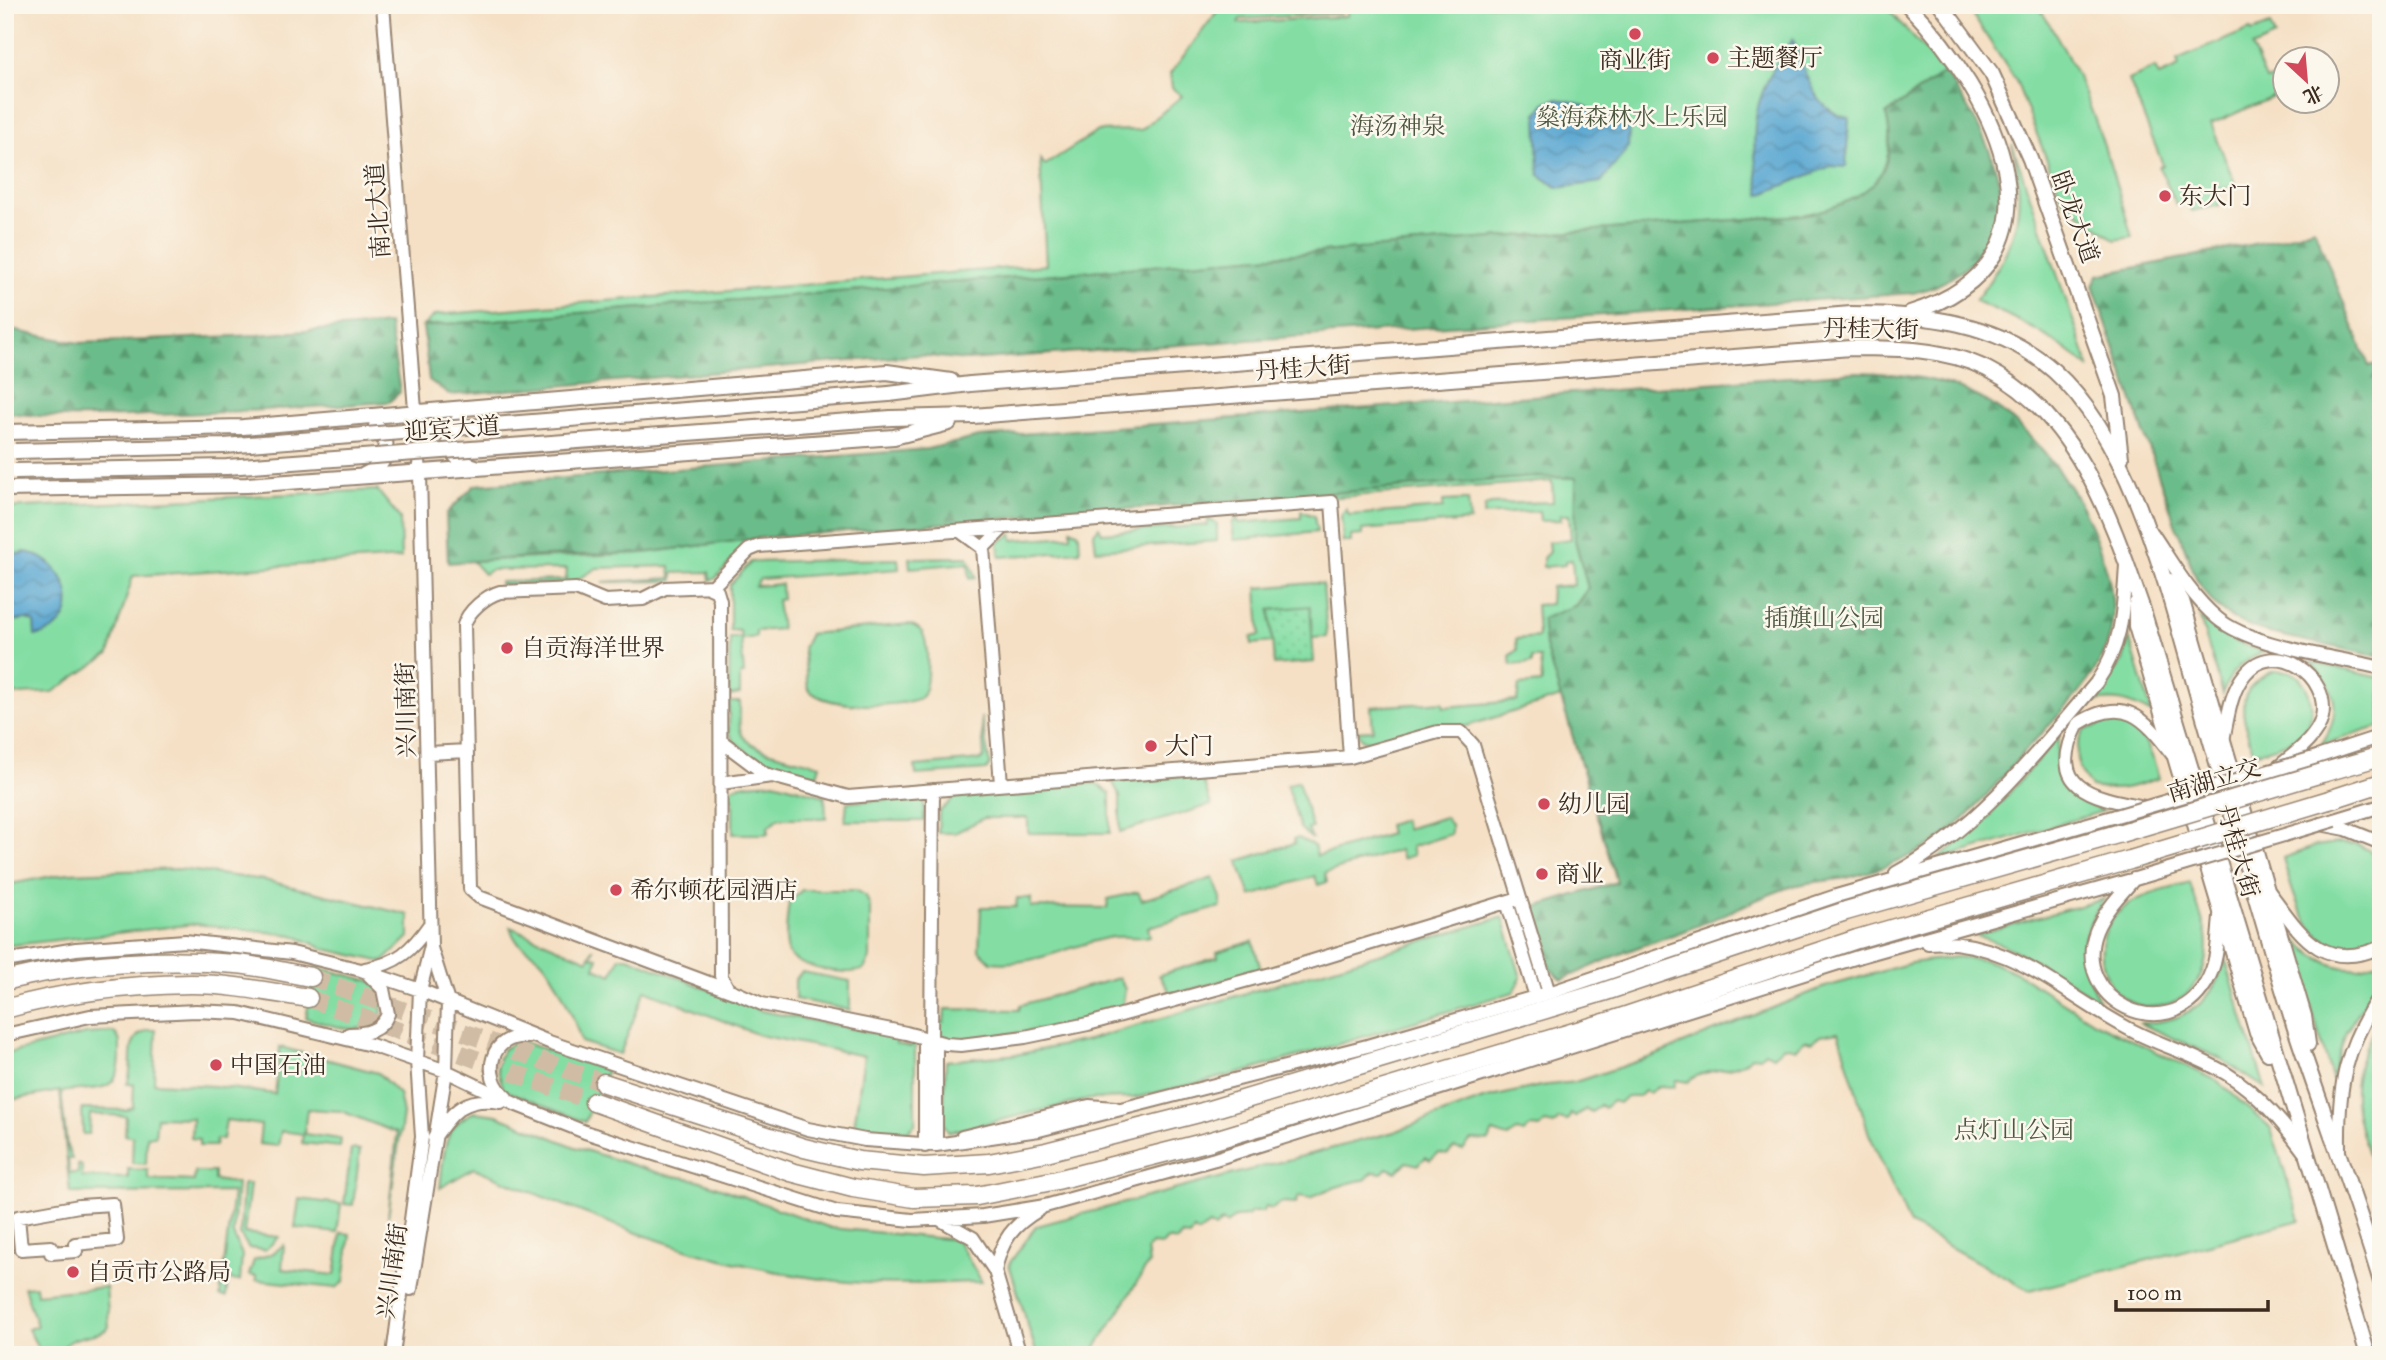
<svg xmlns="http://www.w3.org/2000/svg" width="2386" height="1360" viewBox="0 0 2386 1360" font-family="'IM FELL Great Primer','Noto Serif SC',serif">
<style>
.green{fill:#84dea4;stroke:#608461;stroke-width:2}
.forest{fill:url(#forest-firs);stroke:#537454;stroke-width:2}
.garden{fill:url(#garden-dots);stroke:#608461;stroke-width:2}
.water{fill:url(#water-waves);stroke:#496878;stroke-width:2}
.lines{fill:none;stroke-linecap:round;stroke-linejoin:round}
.highway-tunnel{stroke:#d0bca4;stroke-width:18;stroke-dasharray:18 9;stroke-linecap:butt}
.minor-casing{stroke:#988572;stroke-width:16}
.major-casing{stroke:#988572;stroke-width:18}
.highway-casing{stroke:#988572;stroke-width:21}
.minor{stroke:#fff;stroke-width:12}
.major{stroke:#fff;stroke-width:14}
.highway{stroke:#fff;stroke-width:18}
.minor-bridge-casing{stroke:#988572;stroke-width:16;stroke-linecap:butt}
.major-bridge-casing{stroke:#988572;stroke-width:18;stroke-linecap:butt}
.highway-bridge-casing{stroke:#988572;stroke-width:21;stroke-linecap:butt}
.minor-bridge{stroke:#fff;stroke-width:12}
.major-bridge{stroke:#fff;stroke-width:14}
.highway-bridge{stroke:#fff;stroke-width:18}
.poi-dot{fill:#d1495b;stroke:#fbf7ec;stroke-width:2.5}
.labels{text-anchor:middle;stroke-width:5;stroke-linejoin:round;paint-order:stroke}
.poi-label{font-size:24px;fill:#3b2a1e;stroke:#fbf7ec;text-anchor:start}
.park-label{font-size:24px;fill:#4d5740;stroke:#fbf7ec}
.street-label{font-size:24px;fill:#3b2a1e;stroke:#fbf7ec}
</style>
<defs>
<pattern id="forest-firs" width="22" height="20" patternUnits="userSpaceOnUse" patternTransform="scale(1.75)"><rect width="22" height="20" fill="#6bbd8a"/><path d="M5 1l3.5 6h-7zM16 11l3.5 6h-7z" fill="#599a70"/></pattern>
<pattern id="garden-dots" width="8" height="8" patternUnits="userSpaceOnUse" patternTransform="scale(1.75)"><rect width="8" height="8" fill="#84dea4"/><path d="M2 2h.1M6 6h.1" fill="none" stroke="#73bf8d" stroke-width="1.8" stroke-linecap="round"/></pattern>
<pattern id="water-waves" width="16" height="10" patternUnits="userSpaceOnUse" patternTransform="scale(1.75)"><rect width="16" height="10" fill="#57a6d1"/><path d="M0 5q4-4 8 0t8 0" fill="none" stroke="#4987a9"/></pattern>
</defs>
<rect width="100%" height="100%" fill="#fbf7ec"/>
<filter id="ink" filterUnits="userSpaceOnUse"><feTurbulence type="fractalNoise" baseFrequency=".0143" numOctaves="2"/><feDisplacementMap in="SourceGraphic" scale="14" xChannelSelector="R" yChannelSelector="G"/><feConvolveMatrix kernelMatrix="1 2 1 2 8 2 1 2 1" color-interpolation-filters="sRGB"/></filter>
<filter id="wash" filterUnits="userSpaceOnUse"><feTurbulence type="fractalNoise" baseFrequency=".00686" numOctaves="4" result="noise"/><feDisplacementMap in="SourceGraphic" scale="28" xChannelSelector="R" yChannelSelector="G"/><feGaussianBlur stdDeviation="1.57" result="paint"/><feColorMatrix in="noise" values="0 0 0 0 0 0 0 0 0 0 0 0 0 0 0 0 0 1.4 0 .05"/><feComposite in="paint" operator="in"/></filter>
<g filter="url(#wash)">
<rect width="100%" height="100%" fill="#f5e0c5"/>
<path class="green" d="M1222,5H1341V13L1240,19L1238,23L1347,16V5H1884L1945,72L1886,114C1902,181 1859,204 1802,215L1528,235L423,326L435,315L1046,265L1040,159L1045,165L1098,131L1141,130L1182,96L1172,88L1170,74Z
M1966,5H2037C2086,75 2108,156 2132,237L2115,240L2063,201L2016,81Z
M2270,25L2275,37L2252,47L2266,80L2271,79L2278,95L2211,124L2236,186L2217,190L2220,205L2192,211L2189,203L2176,204L2159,167L2163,165L2129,80L2155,68L2159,76L2179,67L2177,60L2250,29L2252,32Z
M2012,144L2090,369C2056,338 2018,319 1975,301C2016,248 2028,209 2012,144Z
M1534,477L1577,478L1575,540L1588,588L1545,646L1561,697L1467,726L1422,729L1376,743L1363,740L1356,731L1373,730L1371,707L1443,702L1444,707L1517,701L1519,685L1542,683L1540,658H1532V663L1511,665L1510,656L1517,650L1516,639L1538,637L1536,605L1550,604L1551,587L1574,585L1572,560L1565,561V565L1543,567V558L1549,552L1548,542L1571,539L1569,515H1561V520L1540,521L1539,511L1484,515L1485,506L1491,504L1553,502L1552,481L1324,498L1323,494Z
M377,490L400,518L401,558L133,576L109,654L53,692L5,695V508Z
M1465,500H1468L1470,521L1362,530V535L1351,536V542H1343L1341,515L1346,509L1349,515L1443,508V501Z
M1301,511L1314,516L1317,532L1234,540L1232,524L1237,517L1239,523L1301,518Z
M1208,519L1217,524V541L1096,550L1094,533L1099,527L1102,533L1208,525Z
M1071,529L1079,533L1080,551L1000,557L998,543L1012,534L1013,540L1071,536Z
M759,538L748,543L716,578L710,581L709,572L673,573V581L603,582L671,578L670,566L597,568L570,584L500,585V582L566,580L567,569L491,570L484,574L472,561L643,553Z
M968,557L976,577L970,578L968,563L910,568L909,558Z
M898,559L899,569L760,579L755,586L781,584L782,599L777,600L781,629L756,631V637L741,639L744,674H740V694L729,696L730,638L741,637L740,631L730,630V585L751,562Z
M1313,583L1323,584L1327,637L1312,638L1310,607L1270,610L1272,642L1252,644L1251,637L1260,635L1257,588Z
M2200,618L2233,641L2264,652C2241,662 2230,669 2223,694Z
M908,624C913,625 918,627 922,632C929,644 930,689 920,698C897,708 825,709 808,689L803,648L810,634Z
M2129,637L2152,714C2130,702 2116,697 2090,703L2123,661Z
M2310,662L2381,678V726L2321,745C2343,713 2337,688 2310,662Z
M2274,671C2279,671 2286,670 2290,672C2310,679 2318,714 2305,730C2293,744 2271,748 2254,753C2242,718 2231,689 2274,671Z
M729,702H740C741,711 737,726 742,735C752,752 801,759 820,765L817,775L765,766L734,741L729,732Z
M981,717L990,765L986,770L916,775L915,766L981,760L984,757Z
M2114,720C2145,729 2151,750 2159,778C2135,787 2117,792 2091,787C2075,766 2072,753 2084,730Z
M2059,735C2052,779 2063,796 2104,811L1937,860L1986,820Z
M1196,775L1202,778L1211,805L1120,832V796L1112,781Z
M1298,781L1312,828L1308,829L1312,839L1300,828L1287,785Z
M774,782L825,796L826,818H778L768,827V834H733V798L725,797C730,781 759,784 774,782Z
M1096,783L1110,794V833H1028V818H984L955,833H938L939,812L960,793Z
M918,798L924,802V821H845L847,802Z
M1445,817L1451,825V834L1411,847L1413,855L1402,859L1399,850L1325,873L1327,882L1318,885L1315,876L1251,896L1238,861L1295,843L1294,839L1299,838L1314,846L1317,856L1390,834L1388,825L1403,820L1406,829Z
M2336,843L2357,844L2381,857V934C2315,971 2296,908 2283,858L2316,846Z
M179,869L264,880L409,915V937L383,962L325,949L293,935L195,924L5,946V885L68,873Z
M1213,878L1221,898V907L1148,927L1150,936C1135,940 1122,934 1107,938C1068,946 1032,967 991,962L979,950L981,907H1016L1017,898H1031V907L1107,908L1108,899L1138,892L1142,900Z
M2190,883C2195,900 2203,918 2206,935C2217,1017 2110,1034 2102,957C2100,940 2107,921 2121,910C2140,894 2167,890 2190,883Z
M802,890H856L866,896L870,907V958L864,969C851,977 793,968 788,952C784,938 787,916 789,902Z
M2104,899C2076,941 2078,957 2099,1001C2058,975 2021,948 1974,935Z
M1503,917L1521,978L1514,992L1248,1071L1134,1098L1091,1099L949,1132L943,1123L946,1061L1020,1054L1088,1040Z
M510,927L588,960L594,948L591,956L598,958L595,968L612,975L620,957H628L762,1011L897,1037L896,1044L911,1047L913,1039L915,1041V1124L907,1132L854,1127L864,1056L759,1035L645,990L620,1054L581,1042C576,1021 555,973 539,958C524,945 517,948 510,927Z
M2289,933C2313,959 2345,981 2381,960V976L2346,1032L2332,1078Z
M1253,941L1261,970L1175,994L1170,992L1159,975L1218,957L1217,952Z
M2224,956L2265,1088L2221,1059L2139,1023C2184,1023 2217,1003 2224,956Z
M1956,957L1986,960L2015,972L2094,1022L2218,1081L2271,1129L2300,1220L2030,1291L1910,1225L1869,1134L1838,1032L1821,1035L1811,1042L1805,1040L1796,1049L1784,1046L1773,1056L1765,1052L1760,1057L1751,1056C1740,1073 1701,1067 1688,1082L1676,1080L1674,1087L1659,1086L1649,1093L1644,1091L1639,1096H1628L1619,1103L1613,1101L1604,1108L1600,1105L1592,1112L1586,1109L1575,1117L1571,1114L1567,1121L1559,1119L1554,1125L1545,1123L1540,1128L1530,1127L1524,1133L1517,1131L1508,1137L1493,1132L1488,1141L1471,1140L1463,1150L1454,1148L1447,1155L1439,1153L1430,1160L1426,1157L1418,1165L1407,1162L1396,1172L1387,1168L1382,1173L1373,1172L1365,1180C1359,1179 1315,1193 1311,1198L1299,1196L1296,1203L1282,1202L1272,1209L1266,1207L1262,1212H1251L1248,1216L1236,1217L1226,1224L1222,1221L1215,1228L1209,1225L1198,1233L1194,1230L1189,1237L1182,1235L1177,1241L1167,1239L1162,1245L1152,1244L1147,1249L1149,1263L1091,1355H1037L1009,1264L1036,1226L1394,1132L1483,1099L1540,1086L1575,1082L1651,1057L1822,988L1911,963Z
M315,967L371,981L378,988L382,1012C367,1042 330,1024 306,1018Z
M802,972L850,981V1010L795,999V979Z
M1119,978L1125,989L1122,1010L1047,1029L955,1041L946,1039L938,1032L936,1022H944L945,1009L1019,1010L1020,1005Z
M2381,1017V1194C2358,1120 2336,1090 2381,1017Z
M148,1030H156L154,1083L214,1086L275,1094L280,1047L378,1073L399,1094L403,1114L388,1217L397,1133L341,1111L307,1109L304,1134L341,1139L340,1147L302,1143L303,1134L281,1131L278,1146L259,1144L261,1125L226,1120L223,1139H216L215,1146H199V1139L191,1138L192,1118L157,1117L155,1136H147L146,1164L132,1163L133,1137L125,1135L126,1116L90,1114L89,1134H83L82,1109L127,1110L133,1107L134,1084H127C136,1065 122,1038 148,1030Z
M113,1032C121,1038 120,1043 120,1052C121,1097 96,1086 61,1092L67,1146L72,1159H68L69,1173H78V1164L82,1166V1177L128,1178V1169L148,1170V1179L194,1181L195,1172H214V1180L237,1183L233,1234L242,1255L240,1281L228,1280L226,1297L220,1296L233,1192L70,1193L60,1091L5,1101V1054L86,1034Z
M519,1041L607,1070L585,1122L504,1090L496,1065L503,1049Z
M475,1112L497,1115L575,1147L662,1174L698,1180L831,1228L957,1240L982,1282C934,1283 886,1286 838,1281C712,1268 590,1217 474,1168L440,1188C444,1157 441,1124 475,1112Z
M351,1149L360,1150L353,1205L344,1204Z
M243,1184H250L244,1233L279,1237L265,1250L249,1248L240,1235Z
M299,1199L341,1204L337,1233L295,1228Z
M341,1233L350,1234L344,1282L336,1288L256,1280V1276L249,1275L254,1260L273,1253L284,1245L282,1269L335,1275Z
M36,1286L37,1294L106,1287L109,1327C98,1340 69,1330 59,1355H42L28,1329L37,1326L24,1287Z"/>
<path class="forest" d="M1945,72C1966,104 1989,139 1998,177C2012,236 1966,281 1913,293L967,360L919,355L450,395L429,380L423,326L1528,235L1802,215C1858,204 1903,180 1886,114Z
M2314,228L2369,366L2381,363V657L2269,633L2232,619L2213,603L2197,580L2175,523L2093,286L2098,275L2279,239Z
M389,324L400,392L389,402C309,407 230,413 149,415C102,417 52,420 5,412V329L79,343L258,335Z
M1856,372C1963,375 2009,400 2070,487C2085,509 2096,537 2104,562C2134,652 2082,688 2027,749C1999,779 1973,816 1939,839C1914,856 1883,869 1854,876C1833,882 1811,880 1790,887C1760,897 1733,911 1704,923C1671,937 1635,946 1602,962C1588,968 1577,974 1562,979L1550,969L1532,908L1617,882L1545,646L1542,619L1579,604L1588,588L1575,540L1576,478L1534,477L759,538L643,553L544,556L448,563L446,514L475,485L927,449L979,437Z"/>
<path class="garden" d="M1310,606L1314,662L1274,665L1270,610Z"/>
<path class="water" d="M1793,39C1805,70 1812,111 1849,118L1846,167L1831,166L1760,195C1749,127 1751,96 1793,39Z
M1557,99C1579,101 1590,108 1608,119C1615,123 1623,123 1629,128L1628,148L1601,182L1558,188L1539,175L1537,113L1546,102Z
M26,552C73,562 88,627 35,636L34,622L27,619L5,622V556Z"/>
</g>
<g filter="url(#ink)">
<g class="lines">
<path class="highway-tunnel" d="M311,977L604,1083
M308,998L594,1102"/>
<g class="minor-casing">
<path id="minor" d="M383,5L420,473L431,946L420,990L417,1061L422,1137L393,1355
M960,531L983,548
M2152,533C2172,563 2190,595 2217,618C2251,647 2336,657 2381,668
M708,587L717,591L720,601L721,976L728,989L762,1004L906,1033L946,1044L961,1045L1025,1037L1088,1024L1270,974L1519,898
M2223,740C2228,718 2230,692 2245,674C2275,637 2331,676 2322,717C2317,739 2292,755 2276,769
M721,741L765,774L848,797L1350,757L1438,732H1461L1473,745L1549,993
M428,753L467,751
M2317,757L2381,736
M721,783L772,776
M1001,784L983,548L1004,527
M2145,807C2093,797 2045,789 2078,724C2124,695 2144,717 2172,754
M2335,820L2381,806
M2320,824L2346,829L2381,843
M1896,873C1976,830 2038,752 2096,683C2123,644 2123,611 2126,565
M2134,879C2120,895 2104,911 2096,931C2070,1000 2166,1049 2206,983C2218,963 2218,938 2220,916
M2270,893C2301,935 2323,973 2381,947
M1507,902L1536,997
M1928,943C2010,936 2066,998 2135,1032C2165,1047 2198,1056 2227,1074C2259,1094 2283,1123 2305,1153
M5,961L76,949L185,941L292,953L361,970L420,990L549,1042L808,1129L865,1140L936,1145L1039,1130L1367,1046L1549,993L1836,896L2116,816
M365,969C397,964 412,950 430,924
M733,992L479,897L470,889L464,625C468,611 486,596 500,592L576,589L605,601L643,599L665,588L713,586L749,550L759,546L1332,502L1350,757
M349,1034C366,1034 381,1031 388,1014L383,989L369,975
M5,1035L90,1016L196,1011L239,1013L371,1045L446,1071L517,1105L585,1132L837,1212L912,1220L983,1216L1045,1206L1215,1159L1861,956L2135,879
M925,1038V1146
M931,1040L933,790
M936,1042V1145L941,1144
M506,1097C480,1075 491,1033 528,1037
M962,1137L1089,1106L1115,1108
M434,1138C454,1110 465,1096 501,1102
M2339,1149C2338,1084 2345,1048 2381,993
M113,1204L117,1240L75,1244L76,1251L51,1253V1247L21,1249L18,1217L79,1206Z
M941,1220L973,1238L995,1271C1001,1240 1013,1225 1040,1209
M995,1271L1020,1355
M411,1289L446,1071L448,1002L431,948"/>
</g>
<g class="major-casing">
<path id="major" d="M1908,5C1995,95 2081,259 1910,313
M1941,5L1992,74L2030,159L2114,396L2121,458
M889,394L970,384L1851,314C1922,314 1998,321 2054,371C2135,444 2169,597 2199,700C2230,807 2260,915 2293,1022C2321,1109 2355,1194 2381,1282
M891,418L973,416L1851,348C1896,348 1945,348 1987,369C2078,415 2112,521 2143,610L2368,1355
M458,421C440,440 453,462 476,467
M5,432L243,427L887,372L951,381
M364,475C387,466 393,445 376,426
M5,489L247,485L894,437L949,423
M2170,581L2182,601L2304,1016L2308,1044
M2136,604V626L2257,1033L2268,1053"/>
</g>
<g class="highway-casing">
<path id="highway" d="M2322,773L2381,756
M2329,800L2381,783
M5,981C72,963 167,958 236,964C261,966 286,973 311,977
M5,1009C64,992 129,985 191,984C230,984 269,992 308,998
M604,1083L804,1148L859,1161L924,1167L989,1163L1046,1152L1199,1113L1603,992L1846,911L2121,833
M594,1102L791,1172L853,1188L914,1198L977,1196L1057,1180L1211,1141L1614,1020L1857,939L2130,860"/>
</g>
<use href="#minor" class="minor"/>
<use href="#major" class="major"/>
<use href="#highway" class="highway"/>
<g class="minor-bridge-casing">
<path id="minor-bridge" d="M2116,816L2317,757
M2135,879L2335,820"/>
</g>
<g class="major-bridge-casing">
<path id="major-bridge" d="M15,451L224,446L889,394
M15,471L227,467L891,418"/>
</g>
<g class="highway-bridge-casing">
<path id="highway-bridge" d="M2121,833L2322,773
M2130,860L2329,800"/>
</g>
<use href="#minor-bridge" class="minor-bridge"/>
<use href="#major-bridge" class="major-bridge"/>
<use href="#highway-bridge" class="highway-bridge"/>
</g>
</g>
<g class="poi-dot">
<circle cx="1635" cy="34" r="7"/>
<circle cx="1713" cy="58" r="7"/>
<circle cx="2165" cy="196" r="7"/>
<circle cx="507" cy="648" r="7"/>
<circle cx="1151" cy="746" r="7"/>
<circle cx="1544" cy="804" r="7"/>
<circle cx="1542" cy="874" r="7"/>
<circle cx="616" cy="890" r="7"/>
<circle cx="216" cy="1065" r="7"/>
<circle cx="73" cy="1272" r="7"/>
</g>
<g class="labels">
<g class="poi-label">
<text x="1727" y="66">主题餐厅</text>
<text x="1635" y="68" text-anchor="middle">商业街</text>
<text x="2179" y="204">东大门</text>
<text x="521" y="656">自贡海洋世界</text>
<text x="1165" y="754">大门</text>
<text x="1558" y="812">幼儿园</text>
<text x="1556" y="882">商业</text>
<text x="630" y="898">希尔顿花园酒店</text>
<text x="230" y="1073">中国石油</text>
<text x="87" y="1280">自贡市公路局</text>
</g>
<g class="park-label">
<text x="1632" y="125">燊海森林水上乐园</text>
<text x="1398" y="134">海汤神泉</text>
<text x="1824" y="626">插旗山公园</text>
<text x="2014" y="1138">点灯山公园</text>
</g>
<g class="street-label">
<text transform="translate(378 211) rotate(-94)" y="8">南北大道</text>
<text transform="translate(2075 217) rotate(70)" y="8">卧龙大道</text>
<text transform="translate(1871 329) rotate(1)" y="8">丹桂大街</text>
<text transform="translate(1303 368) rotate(-4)" y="8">丹桂大街</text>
<text transform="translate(452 429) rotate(-4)" y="8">迎宾大道</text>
<text transform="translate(406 710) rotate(-91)" y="8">兴川南街</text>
<text transform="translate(2214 780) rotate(-17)" y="8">南湖立交</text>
<text transform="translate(2238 851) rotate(74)" y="8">丹桂大街</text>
<text transform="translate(392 1271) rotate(-82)" y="8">兴川南街</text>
</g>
</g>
<rect width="2386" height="1360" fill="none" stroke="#fbf7ec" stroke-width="28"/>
<g transform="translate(2306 80) rotate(154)"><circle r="33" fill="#fbf7ec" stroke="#aea59a" stroke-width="2"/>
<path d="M0-5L12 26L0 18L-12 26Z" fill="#d1495b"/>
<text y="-10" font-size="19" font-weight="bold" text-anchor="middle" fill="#3b2a1e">北</text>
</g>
<path d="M2116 1300v10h152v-10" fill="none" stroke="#3b2a1e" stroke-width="3.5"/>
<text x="2127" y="1300" font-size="21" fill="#3b2a1e" stroke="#fbf7ec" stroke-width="5" paint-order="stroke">100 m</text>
</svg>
